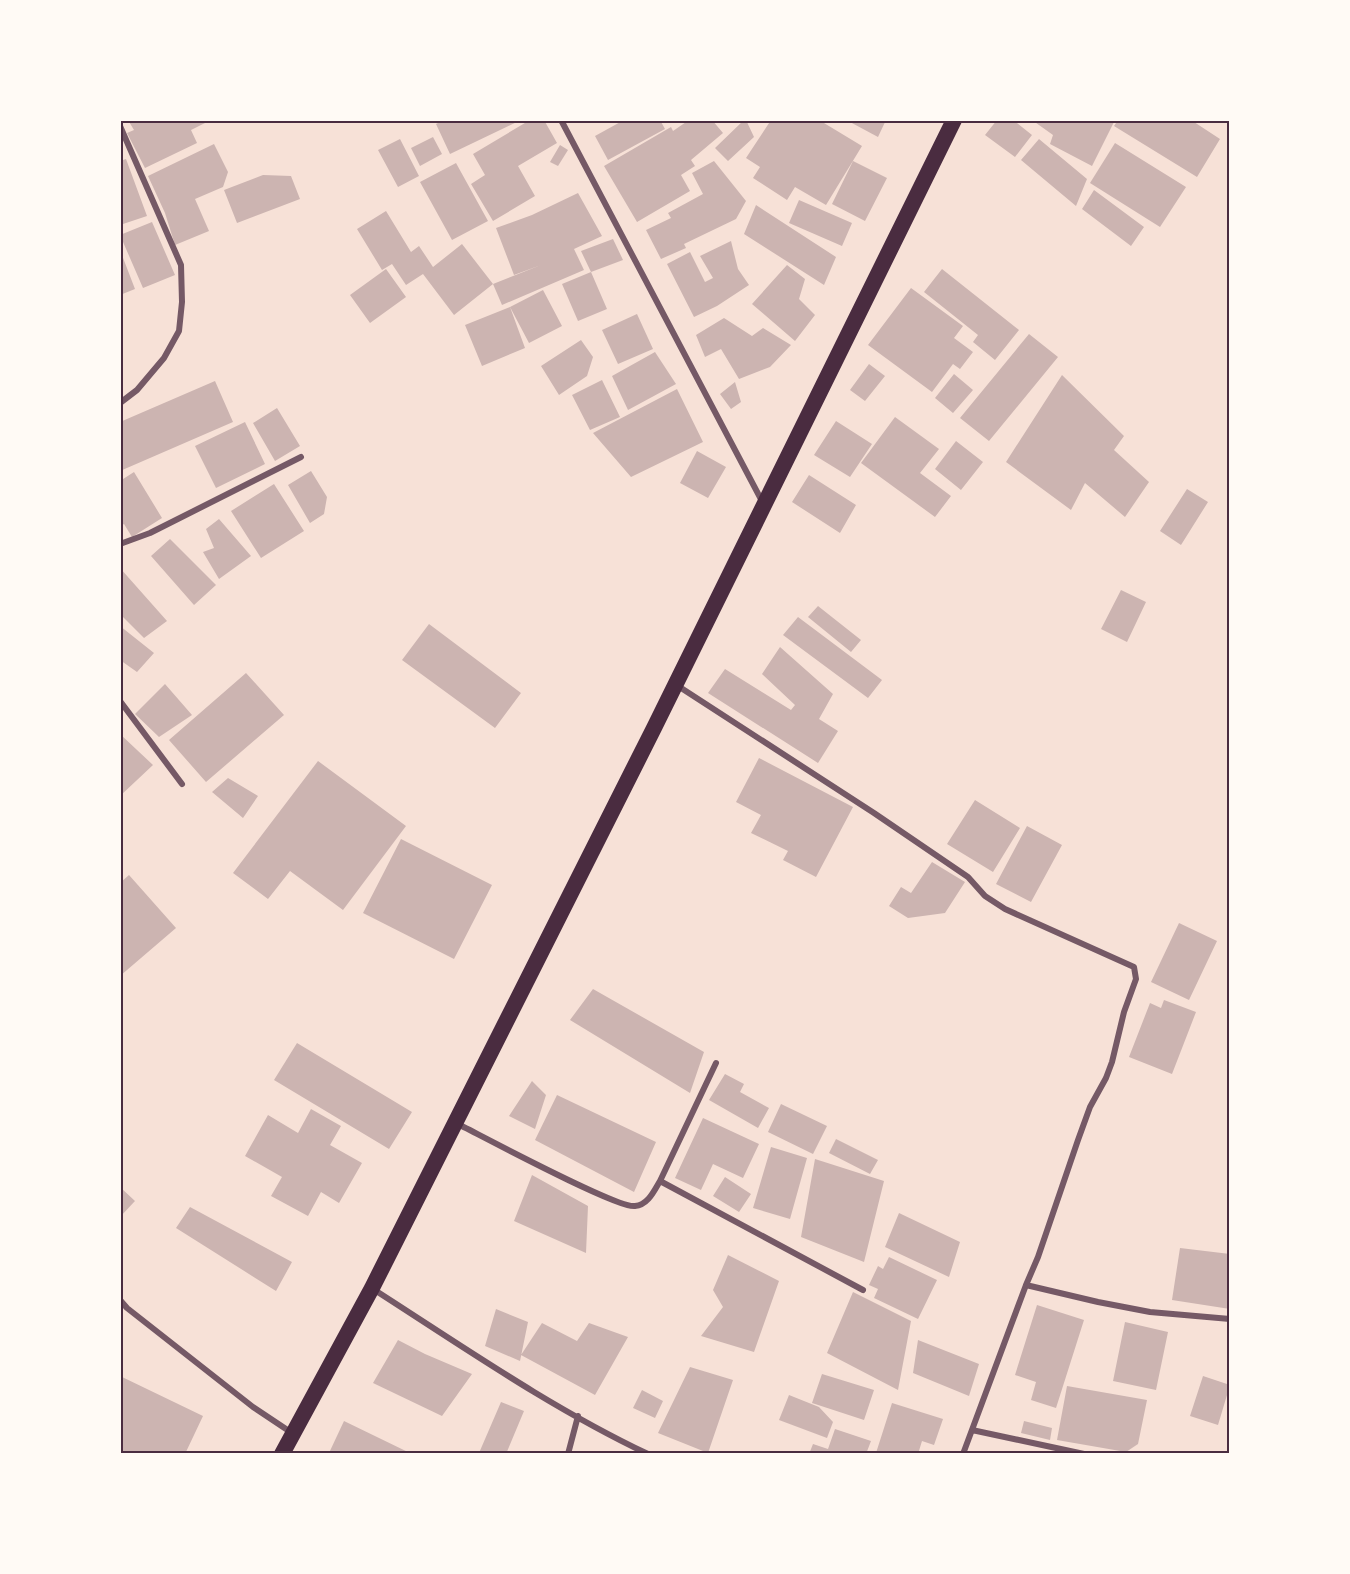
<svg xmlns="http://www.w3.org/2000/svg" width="1350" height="1574" viewBox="0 0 1350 1574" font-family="Roboto,sans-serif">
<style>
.building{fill:#ccb4b1}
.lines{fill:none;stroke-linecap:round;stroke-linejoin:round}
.minor{stroke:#755966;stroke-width:6}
.trunk{stroke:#4a2c40;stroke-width:16}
.neatline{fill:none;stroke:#4a2c40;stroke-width:2}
</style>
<rect width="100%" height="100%" fill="#f7e1d7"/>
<path class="building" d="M128,120H211L191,130L197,143L145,168L127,133L134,130Z
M444,120H521L450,154L436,124Z
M530,120H544L557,143L518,166L535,196L493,221L471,184L485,175L473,154Z
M624,120H660L665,129L608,160L595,136Z
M689,120H712L723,133L691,160L695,166L681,175L690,191L637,222L604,166L671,127L673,131Z
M744,120H746L754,137L728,161L715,148Z
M771,120H819L862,146L826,205L795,187L787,200L753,178L760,167L746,158Z
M851,120H886L878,137L850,122Z
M997,120H1013L1032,135L1015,157L985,135Z
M1032,120H1115L1092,166L1050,144L1053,135Z
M1118,120H1191L1220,139L1197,177L1114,126Z
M433,137L442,154L420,166L411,148Z
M400,139L419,176L398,187L378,150Z
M1039,139L1087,179L1076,206L1021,160Z
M1115,143L1186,187L1160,227L1090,183Z
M214,144L228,172L223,187L195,199L209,231L175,245L165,213L148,176Z
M560,145L568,150L558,166L550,162Z
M126,159L147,216L120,225V161Z
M714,161L746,201L736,219L684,244L686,248L661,259L646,230L671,218L668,213L703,194L692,173Z
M853,161L887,178L865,221L832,204Z
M456,163L488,221L452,240L420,182Z
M263,175L291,176L300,199L237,223L224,190Z
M1094,190L1144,227L1131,246L1082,209Z
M578,193L602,236L574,249L584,270L502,305L493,284L541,265L514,275L496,228L532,215Z
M799,200L852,223L842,246L789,223Z
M756,205L836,257L824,285L744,234Z
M386,211L411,252L419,246L433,267L462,244L493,284L454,315L423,274L406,285L392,264L382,270L357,229Z
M152,222L175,275L143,288L120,235Z
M613,239L623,260L591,272L581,251Z
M731,241L738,269L749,285L717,306L694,317L667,264L690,252L705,282L713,278L700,256Z
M120,250L135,289L120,295Z
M787,265L805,279L799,299L815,315L795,341L752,304Z
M386,269L406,297L370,323L350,295Z
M942,269L1019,330L995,360L973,342L978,335L924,292Z
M591,272L607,309L578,321L562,284Z
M911,288L963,326L954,338L973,352L960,369L953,364L932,392L868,345Z
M543,290L562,326L529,343L510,307L525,348L482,366L465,325L510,307Z
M637,314L653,349L618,364L602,330Z
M724,318L752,336L763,328L791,345L770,367L739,379L721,349L705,357L696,335Z
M1029,334L1058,357L989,441L960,418Z
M581,340L593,357L587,376L559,395L541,366Z
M655,352L676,384L628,410L612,376Z
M869,364L885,376L865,401L850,390Z
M954,374L973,390L953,413L935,398Z
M1062,375L1124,436L1114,450L1149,482L1125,517L1085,483L1071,510L1006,462Z
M602,380L620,417L590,430L572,395Z
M215,381L233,422L120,471V422Z
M735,382L741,402L731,409L720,394Z
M677,389L703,442L631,477L593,433Z
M277,408L300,446L275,461L253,423Z
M895,417L939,449L920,473L951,496L935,517L861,463Z
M836,421L872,444L850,477L814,455Z
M245,422L265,464L216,488L195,446Z
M956,441L983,462L961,490L935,469Z
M697,451L726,467L708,498L680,483Z
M311,471L327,497L324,514L310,523L288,485Z
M134,472L162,518L132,537L124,524L120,526V481Z
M809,475L856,505L840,533L792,502Z
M274,484L304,531L261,558L231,511Z
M1187,489L1208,502L1181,545L1160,531Z
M219,519L251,556L219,579L203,552L214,548L206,529Z
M170,539L216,585L194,605L151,556Z
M120,568L167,621L144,638L120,614Z
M1121,590L1146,602L1127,642L1101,629Z
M818,606L861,640L851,652L808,617Z
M798,617L882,680L868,698L783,635Z
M429,624L521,693L495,728L402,660Z
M120,626L154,653L137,672L120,660Z
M780,647L833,694L819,719L838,731L818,763L708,693L725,669L791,710L795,705L762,674Z
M246,673L284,715L206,782L169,740Z
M165,684L192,715L159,737L135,714Z
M120,734L153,765L120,796Z
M759,758L853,807L816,877L783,860L788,851L751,833L761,815L736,802Z
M318,761L406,826L343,910L290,871L268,899L233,873Z
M228,778L258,796L243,818L212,792Z
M975,800L1020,828L993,872L947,844Z
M1027,826L1062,845L1031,902L996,884Z
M401,839L492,885L454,959L363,913Z
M932,862L965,882L945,913L908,918L889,906L901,887L911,893Z
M129,875L176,928L120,976V883Z
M1179,923L1217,941L1189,1000L1151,982Z
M593,989L704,1052L690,1093L570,1020Z
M1164,1000L1196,1012L1172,1074L1129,1057L1150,1003L1161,1008Z
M297,1043L412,1112L389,1149L274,1080Z
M725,1074L744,1084L740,1092L769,1108L758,1128L709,1100Z
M532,1081L546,1095L535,1129L509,1116Z
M557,1095L656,1142L634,1192L535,1140Z
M781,1104L827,1126L813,1154L768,1132Z
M311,1109L341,1126L330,1145L362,1163L339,1203L321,1192L308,1216L271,1196L282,1177L245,1156L268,1115L298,1133Z
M703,1118L759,1144L743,1178L713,1164L701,1190L675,1178Z
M836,1139L878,1160L870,1174L829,1153Z
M771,1147L807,1158L790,1219L753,1208Z
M815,1159L884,1181L864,1262L801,1237Z
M532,1175L588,1206L586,1253L514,1221Z
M725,1177L751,1194L739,1212L713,1196Z
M120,1187L135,1201L120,1217Z
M190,1207L292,1262L276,1291L176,1228Z
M899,1213L960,1242L949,1277L885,1247Z
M1180,1248L1230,1254V1309L1172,1300Z
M728,1255L779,1281L754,1352L701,1336L723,1307L713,1290Z
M889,1257L937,1280L918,1319L874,1298L878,1289L869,1285L878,1266L883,1269Z
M853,1292L911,1321L898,1390L827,1353Z
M1037,1305L1084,1320L1056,1408L1031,1400L1036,1382L1015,1375Z
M496,1309L528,1322L520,1361L485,1346Z
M1125,1322L1168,1332L1156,1390L1113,1381Z
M542,1323L577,1341L589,1323L628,1337L595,1395L521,1355Z
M398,1340L425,1354L472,1374L442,1416L373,1383Z
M918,1340L979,1364L969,1396L913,1373Z
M690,1367L733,1380L708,1453L658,1433Z
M822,1374L874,1390L864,1420L812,1403Z
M120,1376L203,1416L185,1454H120Z
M1203,1376L1230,1385L1218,1425L1190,1416Z
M1067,1386L1147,1400L1138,1444L1126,1452L1057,1440Z
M642,1390L663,1401L655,1418L633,1408Z
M789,1395L819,1407L833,1422L827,1438L779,1420Z
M501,1402L524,1411L506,1454H481L479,1453Z
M892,1403L943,1419L934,1445L922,1441L918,1454L876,1453Z
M344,1421L412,1454H331L329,1453Z
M1024,1421L1052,1428L1050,1440L1021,1433Z
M835,1429L871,1441L866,1454H809L813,1444L828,1449Z"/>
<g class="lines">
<path class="minor" d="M561,120L763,503
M120,126L181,265L182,302L179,331L164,358L137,390L120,403
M120,544L150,533L301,457
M678,686L874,813L968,877L985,896L1005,909L1134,967L1136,979L1124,1012L1112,1062L1106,1078L1090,1107L1078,1140L1038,1257L1026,1285
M120,701L182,784
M456,1123C482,1136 618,1209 635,1206C648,1205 654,1191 660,1181L863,1290
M660,1181L716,1063
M373,1289C462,1346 551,1408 648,1454
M120,1300L127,1308L253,1407L292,1433
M972,1430L1084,1454
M568,1454L578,1416
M963,1454L1026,1285L1098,1302L1150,1312L1230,1319"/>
<path class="trunk" d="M282,1454L372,1288L654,728L954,120"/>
</g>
<rect width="1350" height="1574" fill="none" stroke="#fffaf5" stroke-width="243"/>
<rect x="122" y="122" width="1106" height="1330" class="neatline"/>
</svg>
